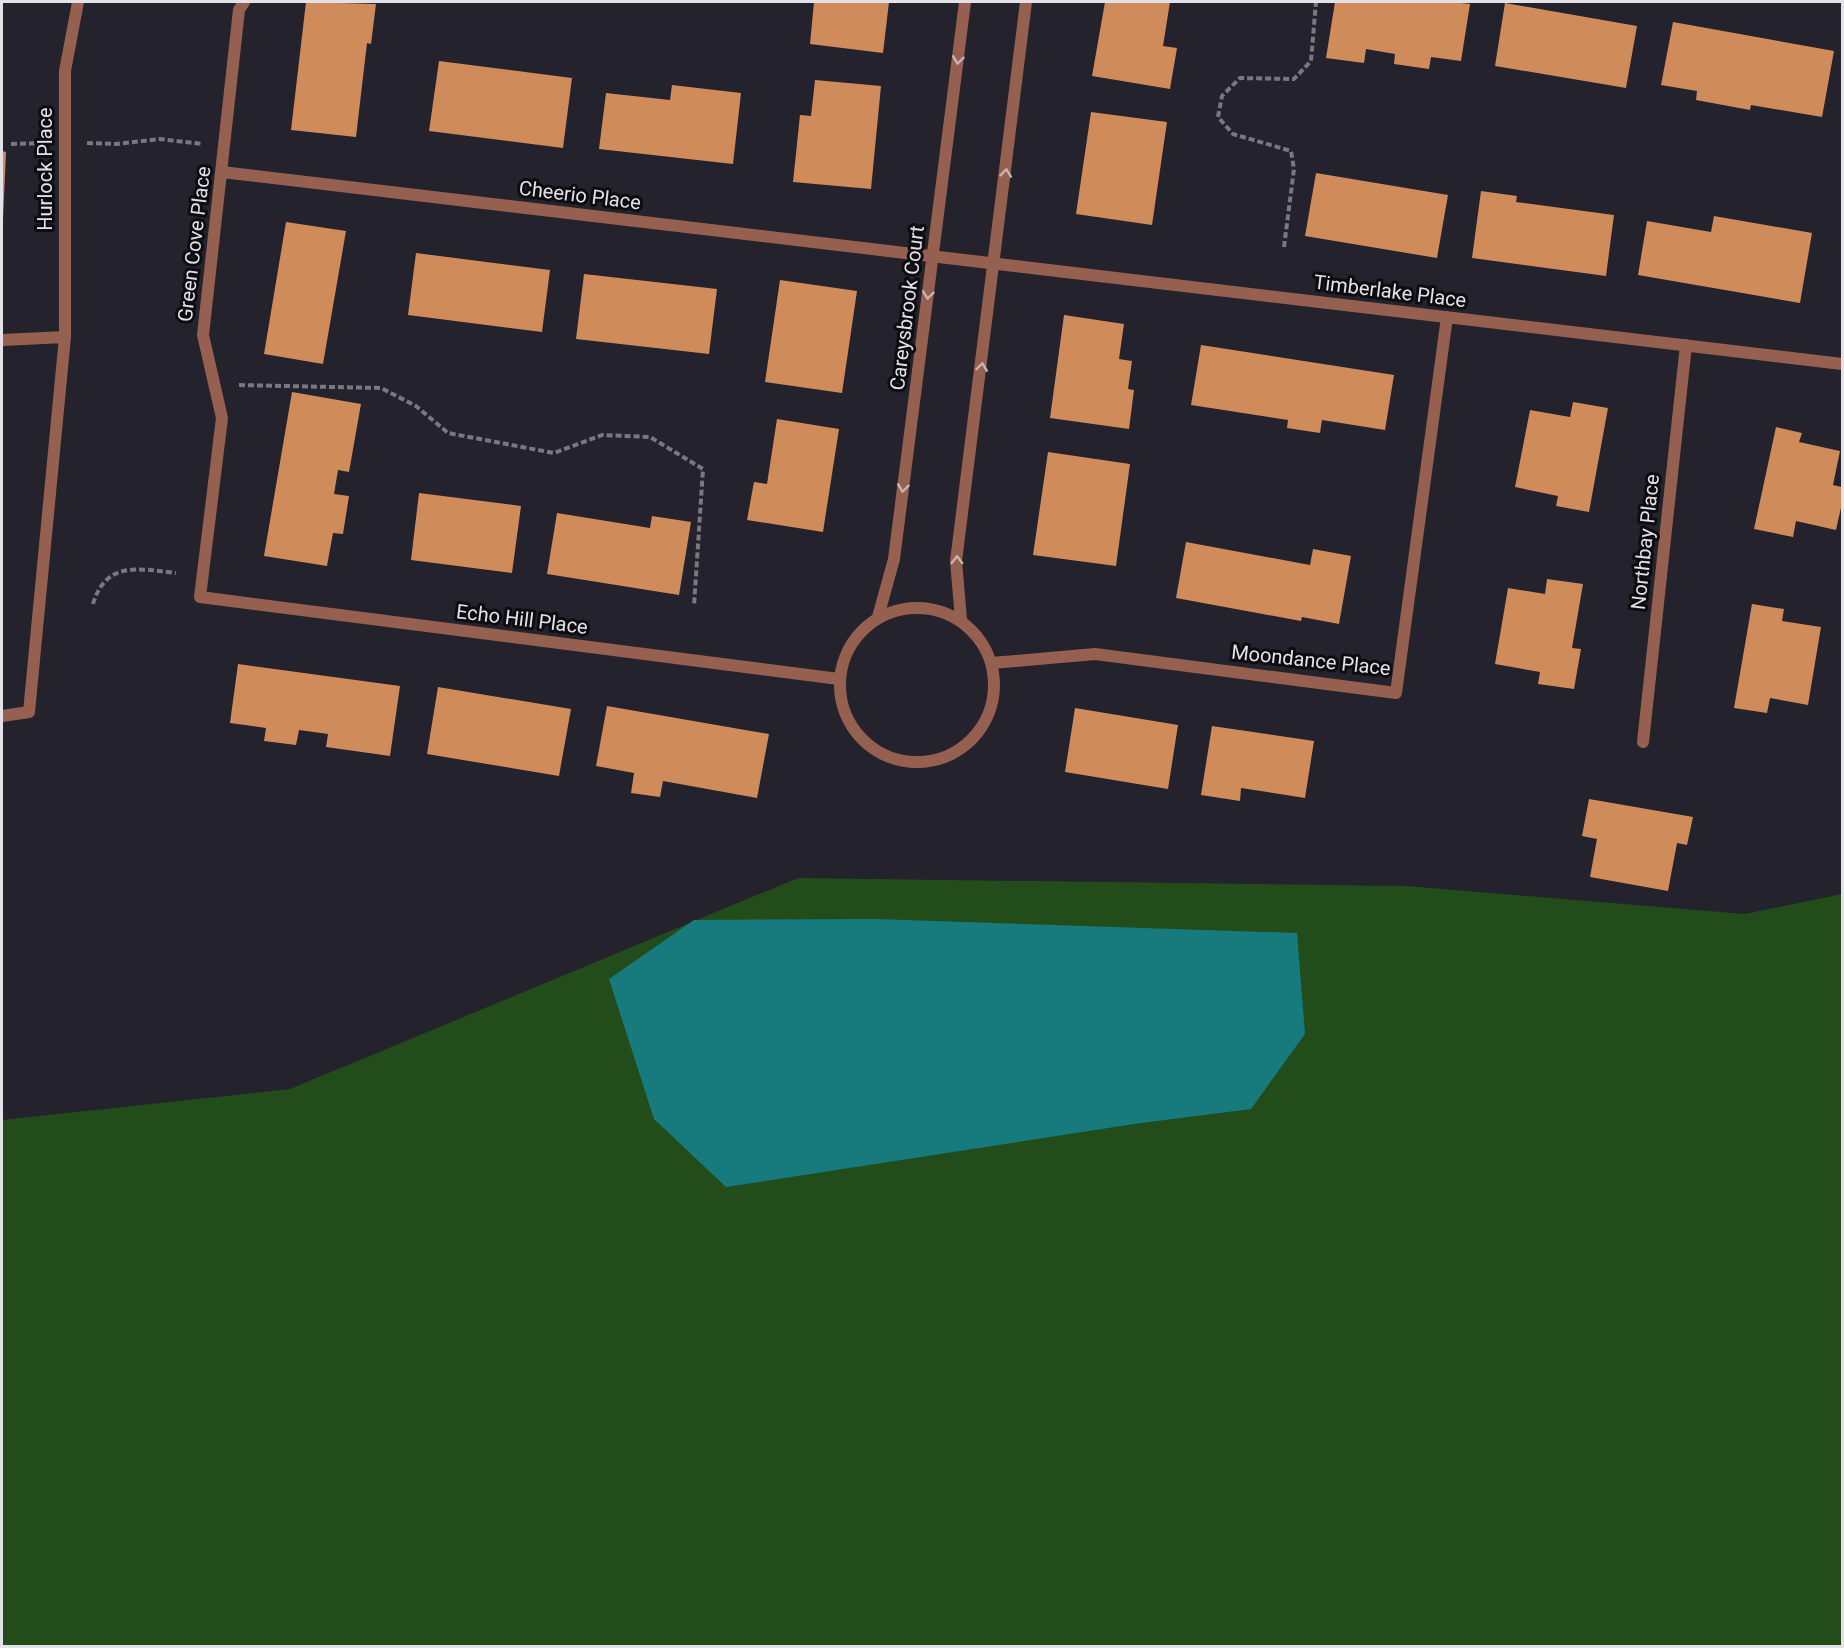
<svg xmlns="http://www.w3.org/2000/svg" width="1844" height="1648" viewBox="0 0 1844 1648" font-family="Roboto,sans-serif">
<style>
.green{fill:#224d1a}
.water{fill:#177a7d}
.building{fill:#d08b5b}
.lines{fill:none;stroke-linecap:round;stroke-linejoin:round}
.path{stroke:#797780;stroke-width:4;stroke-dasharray:6 3;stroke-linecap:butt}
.street{stroke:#95604f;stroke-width:12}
.oneway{stroke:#c8b4b3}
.labels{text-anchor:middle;stroke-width:6;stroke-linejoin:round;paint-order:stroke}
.street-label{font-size:20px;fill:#e4e2e9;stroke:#0d0c10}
</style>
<rect width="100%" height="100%" fill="#24222c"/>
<path class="green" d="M798,878L1406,886L1745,914L1842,894V1646H2V1120L290,1089Z"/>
<path class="water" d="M875,919L1297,933L1305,1034L1251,1109L1134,1124L726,1187L654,1119L609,979L694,920Z"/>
<path class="building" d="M306,2L376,4L371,44L367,43L356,137L291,130Z
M814,2H889L883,53L810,44Z
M1105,2H1170L1163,46L1177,48L1170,89L1092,76Z
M1335,2H1452L1470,4L1461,61L1431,57L1429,69L1394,64L1395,54L1366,49L1364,63L1326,58Z
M1505,3L1637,26L1626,88L1495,66Z
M1673,22L1834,51L1822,117L1751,105L1750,110L1696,100L1697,91L1661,85Z
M439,61L572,78L563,148L429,131Z
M815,80L881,86L871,189L793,182L800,115L811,116Z
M672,85L741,93L733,164L599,149L606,93L670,100Z
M1091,112L1167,122L1152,225L1076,214Z
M2,151L6,152L3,220H2Z
M1316,173L1448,195L1437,258L1305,236Z
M1481,191L1517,196L1516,202L1614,215L1606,276L1472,258Z
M1714,216L1812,233L1800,303L1638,275L1647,221L1711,232Z
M286,222L346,231L323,364L264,354Z
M416,253L550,270L542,332L408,315Z
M584,274L717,289L709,354L576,339Z
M780,280L857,291L842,393L765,382Z
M1064,315L1124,324L1119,359L1132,361L1128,389L1134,390L1129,429L1050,418Z
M1201,345L1394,375L1385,430L1322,420L1320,433L1287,428L1288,420L1191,405Z
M292,392L361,404L349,472L338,470L334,494L349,496L343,534L333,533L327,566L264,556Z
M1573,402L1608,408L1589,512L1556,506L1558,496L1515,487L1530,410L1570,417Z
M777,419L839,429L823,532L747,520L754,482L767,484Z
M1776,427L1802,433L1799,442L1840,451L1833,485L1842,487V503L1836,530L1796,521L1793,537L1754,529Z
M1048,452L1130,464L1116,566L1033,555Z
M419,493L521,506L512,573L411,560Z
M557,513L650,528L652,516L691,522L679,595L547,574Z
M1186,542L1310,565L1313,549L1351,556L1339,624L1302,617L1301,621L1176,598Z
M1547,579L1583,584L1572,648L1581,649L1574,689L1538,684L1540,672L1495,664L1508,588L1545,594Z
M1752,604L1784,609L1782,621L1821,627L1808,705L1770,698L1767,713L1734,708Z
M238,664L400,686L390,756L326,747L328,734L299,730L296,745L264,741L266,728L230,723Z
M438,687L571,709L559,776L427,754Z
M607,706L769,734L757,798L663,781L660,797L631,793L634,773L596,766Z
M1075,708L1178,725L1168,789L1065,772Z
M1212,726L1314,741L1305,798L1241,788L1240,801L1201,795Z
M1589,799L1693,817L1687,845L1677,843L1668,891L1590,877L1597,839L1582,836Z"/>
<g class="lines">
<path class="path" d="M87,143L116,144L160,139L202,144
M11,144L43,143
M1284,247L1294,169L1291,151L1233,134L1218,117L1222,96L1240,78L1294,79L1311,61L1316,2
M239,385L381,388L416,406L448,433L554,453L602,435L650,437L703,469L694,606
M93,604C106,560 140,569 176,573"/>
<path class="street" d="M244,2L239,10L203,335L222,418L200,597L839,679
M222,172L1842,364
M2,340L65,337
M840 685a77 77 0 1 1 154 0a77 77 0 1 1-154 0Z
M878,617L894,559L965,2
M961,619L956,561L1026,2
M992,663L1095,654L1396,693L1447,317
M2,716L29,712L65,337V71L78,2
M1643,742L1686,345"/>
</g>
<defs><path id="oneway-chevron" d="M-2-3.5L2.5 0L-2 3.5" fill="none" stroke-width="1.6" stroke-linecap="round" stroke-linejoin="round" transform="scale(1.5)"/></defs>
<g class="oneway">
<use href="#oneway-chevron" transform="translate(958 60) rotate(97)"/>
<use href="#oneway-chevron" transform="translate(1006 173) rotate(-83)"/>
<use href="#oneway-chevron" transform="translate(928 295) rotate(97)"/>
<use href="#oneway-chevron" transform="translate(982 367) rotate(-82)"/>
<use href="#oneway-chevron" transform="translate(903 488) rotate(97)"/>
<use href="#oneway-chevron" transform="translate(957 560) rotate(-89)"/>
</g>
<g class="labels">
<g class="street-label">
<text transform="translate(45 169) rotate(-90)" y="7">Hurlock Place</text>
<text transform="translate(580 195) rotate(7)" y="7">Cheerio Place</text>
<text transform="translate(194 244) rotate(-83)" y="7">Green Cove Place</text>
<text transform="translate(1390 291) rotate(7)" y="7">Timberlake Place</text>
<text transform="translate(907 308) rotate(-83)" y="7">Careysbrook Court</text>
<text transform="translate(1645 542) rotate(-84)" y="7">Northbay Place</text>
<text transform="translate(522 619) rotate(7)" y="7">Echo Hill Place</text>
<text transform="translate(1311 660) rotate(6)" y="7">Moondance Place</text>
</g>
</g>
<rect width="1844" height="1648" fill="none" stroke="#e4e2e9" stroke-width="6"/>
</svg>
